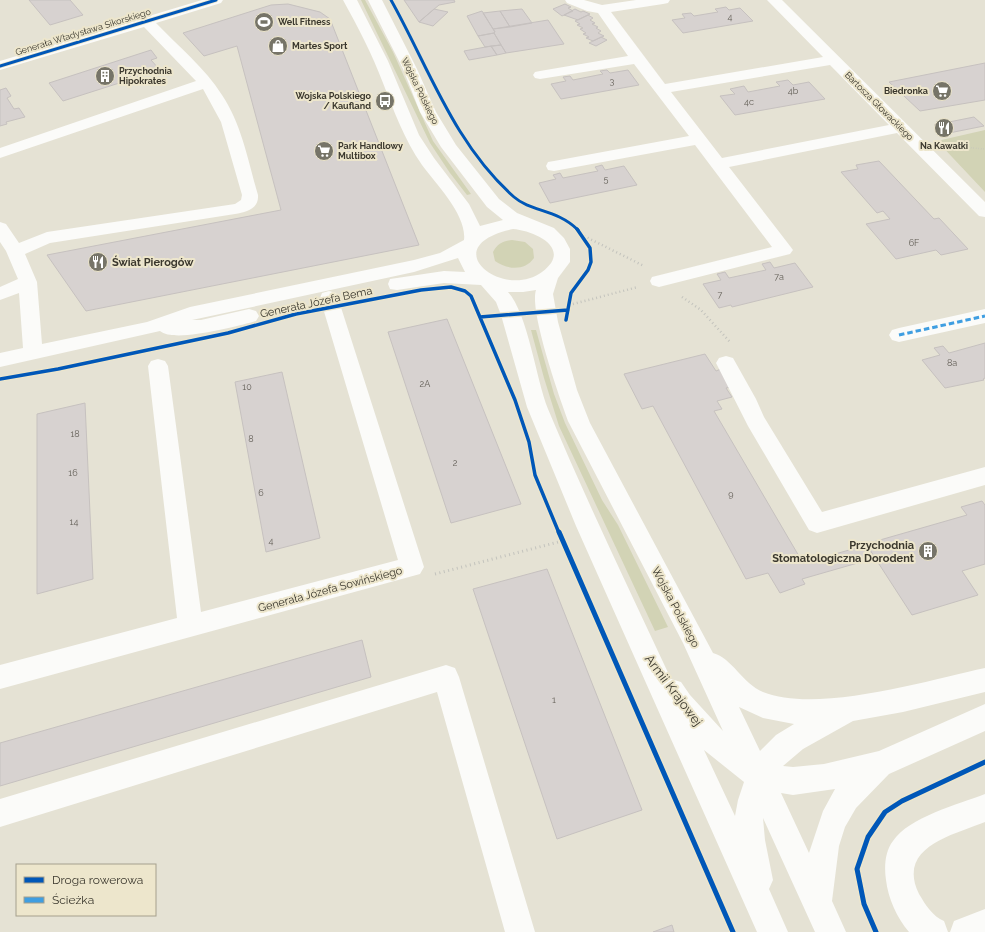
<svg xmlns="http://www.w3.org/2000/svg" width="985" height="932" viewBox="0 0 985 932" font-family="Raleway,sans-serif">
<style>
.green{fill:#d2d3b5}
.building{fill:#d7d2d0;stroke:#c6c1bf}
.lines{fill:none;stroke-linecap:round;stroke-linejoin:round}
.path-far2{stroke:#c3c3bd;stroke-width:1.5;stroke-dasharray:0.5 2;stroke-linecap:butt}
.path-far1{stroke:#c3c3bd;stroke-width:2.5;stroke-dasharray:1 3;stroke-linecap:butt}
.path{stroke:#c3c3bd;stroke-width:3;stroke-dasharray:1 3.5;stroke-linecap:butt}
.minor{fill:#fbfbf9;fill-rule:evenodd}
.quiet{stroke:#3f9ee1;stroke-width:3;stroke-dasharray:5.5 3;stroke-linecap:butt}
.cycleway-far2-casing{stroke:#ede6cc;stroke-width:4.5}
.cycleway-far1-casing{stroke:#ede6cc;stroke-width:6}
.cycleway-casing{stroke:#ede6cc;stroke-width:8}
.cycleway-far2{stroke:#0057b8;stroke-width:3}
.cycleway-far1{stroke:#0057b8;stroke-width:3.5}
.cycleway{stroke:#0057b8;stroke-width:5}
.labels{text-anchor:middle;stroke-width:4;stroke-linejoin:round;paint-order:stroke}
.number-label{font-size:9px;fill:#635f57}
.far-poi-label{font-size:9px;font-weight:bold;fill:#3b382e;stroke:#ede6cc;text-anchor:start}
.far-street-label{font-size:9px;fill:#3b382e;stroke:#ede6cc}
.poi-label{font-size:11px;font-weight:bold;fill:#3b382e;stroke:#ede6cc;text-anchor:start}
.street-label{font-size:11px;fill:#3b382e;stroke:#ede6cc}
.near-street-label{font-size:13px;fill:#3b382e;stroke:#ede6cc}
</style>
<rect width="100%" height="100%" fill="#e5e2d4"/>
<path class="green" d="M361,0H365L393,52L433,141L471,194L467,195L450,173L430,143Z
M985,130V192L937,141Z
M512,240L525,242L533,249L534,258C525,271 508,270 495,261L493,252C497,244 503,241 512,240Z
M531,330H536L554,394L565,423L602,500L618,525L668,627L655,631L559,426L544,378Z"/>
<path class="building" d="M29,0H70L83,15L50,25Z
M404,0H454L455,2L439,5L419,22Z
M288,4L320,12L330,19L419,245L86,311L47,255L281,210L237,46L204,56L183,33L271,5Z
M565,4L571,7L568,8L573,11L562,16L553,9Z
M726,7L729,10L740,8L753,21L683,33L672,20L685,18L682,14L691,13L694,16L718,12L715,9Z
M434,9L448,12L433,26L419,22Z
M522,9L532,23L510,27L500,11Z
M575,9L581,12L583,11L590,14L578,20L564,15Z
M482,11L495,32L494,33L478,36L467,16Z
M500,11L510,27L493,29L483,13Z
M588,15L593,18L590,20L595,23L592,24L598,27L596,28L601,31L598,33L604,36L593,41L586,38L589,37L583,34L586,33L580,29L583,28L577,25L580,24L575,21Z
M548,20L564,44L506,53L494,33L495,32L493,29Z
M494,33L501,45L485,47L478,36Z
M601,37L607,40L596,46L589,43Z
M501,45L506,53L497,55L491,46Z
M491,46L497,55L469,60L464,51Z
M151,50L157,58L151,60L160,70L63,101L49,83Z
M985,63V100L920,111L889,82Z
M607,70L610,73L628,70L639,85L561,99L551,84L566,81L563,77L570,76L573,80L603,74L600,71Z
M788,80L793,85L809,82L825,99L735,115L720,96L735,94L730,89L744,86L748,92L780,86L776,82Z
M6,88L11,96L7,98L14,109L19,108L25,117L6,122L7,124L0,126V90Z
M974,117L984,126L944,134L934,125Z
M879,161L934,219L939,218L968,249L941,255L936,250L896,259L866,224L890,219L883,211L877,213L841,172L858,169L856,165Z
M602,165L605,170L624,166L637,185L550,203L539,183L556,179L553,175L560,173L563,178L598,171L595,167Z
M770,262L774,268L795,263L813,287L732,307L731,305L719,308L703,284L721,280L717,274L725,272L729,278L766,270L762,264Z
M447,319L521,504L451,523L388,332Z
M985,343V378L983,379L984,380L945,388L922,360L940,355L934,348L943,346L949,353Z
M705,354L716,371L721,369L732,387L726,388L732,397L717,401L722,409L714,411L803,563L867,545L875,558L802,579L805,584L780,593L768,573L746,579L653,406L642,409L624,374Z
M282,372L320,538L266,552L235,382Z
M85,403L93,579L37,594V414Z
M982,501L985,505V564L962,571L978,595L912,615L866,544L967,515L961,507Z
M547,569L642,810L557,839L473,589Z
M362,640L371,677L0,786V743Z
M672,925L674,932H653Z"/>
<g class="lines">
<path class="path-far2" d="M951,146L985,149"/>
<path class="path-far1" d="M584,236L644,266
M682,297L701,310L730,342
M569,305L638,287"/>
<path class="path" d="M435,574L566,540"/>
<path class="minor" d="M202,0H223L221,3L156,23C178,46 205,68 222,95C242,125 248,161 258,195C259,209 246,212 235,214L50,243L25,254L37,282L42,344L147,322L190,307L414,260L440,253L464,240C467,215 436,184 422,165C404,139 394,111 383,83C372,54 358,27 343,0H357L388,61L419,135L434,158L469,204L480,226L503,220L487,207L441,147L420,112L403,69L368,0H382L417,69L436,112L456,145L499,199L517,213L554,228L564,238L570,249V262L558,278L553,294L558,322L577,390L590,423L713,653C732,658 743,684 763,692C817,714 929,680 985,668V692L903,712L853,721L803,749L783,766L793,767L824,764L879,751L985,704V731L889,774L856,808L845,827L839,846L832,901L846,932H815L763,818L765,840L773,880L769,889L788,932H757L576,526L527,407L501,315L496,302L481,285L444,283L397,290L390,289L388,284L390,279L397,278L444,271L465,272L458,258L414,272L192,320H201L249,309L256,311L259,316L256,321L249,323C232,327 174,343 160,331L0,367V353L23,348L19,293L0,300V287L18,279L6,251L0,242V222L6,224L19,243L47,232L235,204L241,200L242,195L221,122L203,89L0,158V148L196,81L144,27L0,70V61ZM513,229C536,231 573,249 542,272C503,301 433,246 513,229ZM536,290C529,311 560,399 569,423L683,643L723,731L690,695L681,682L671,679C629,589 586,500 548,409C536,379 528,314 508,292H523ZM739,707L763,718L794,724L776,735L760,751ZM704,750L744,782L738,800L735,816ZM835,789L823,811L809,853L781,793L793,795Z
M565,0H584L602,5L636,0H670L668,3L663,4L611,12L665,84L823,57L767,0H782L985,202V217L979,216L897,133L729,167L790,246L793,250L790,254L659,287L652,285L650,281L652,277L772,247L695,145L554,171L548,170L546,166L548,162L554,161L689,136L634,64L540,79L535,78L533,75L535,72L540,71L628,56L598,13L587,11L567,3ZM830,65L889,125L722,158L671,92Z
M329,291L336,293L338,298L424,567L420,574L0,689V665L177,618L148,366L151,361L158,359L165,361L168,366L201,612L398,560L320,298L322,293Z
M985,309V323L899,342L892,340L889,335L892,330L899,328Z
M726,356L733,358L756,399L764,417L822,512L985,467V485L817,533L809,530L748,426L716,363L719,358Z
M446,665L455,668L459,677L535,932H505L437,692L0,827V799Z
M985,794V822C953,835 896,847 919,894C925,904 933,917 944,921L948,932H909C897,918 888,898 886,880C884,867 885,851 893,841C909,817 959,804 985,794Z
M985,909V932H950L954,921Z"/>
<path class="quiet" d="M899,335L985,316"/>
<g class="cycleway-far2-casing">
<path id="cycleway-far2" d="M391,0C429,68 454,144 514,197C531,212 557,209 578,230
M0,66L216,0"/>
</g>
<g class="cycleway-far1-casing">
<path id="cycleway-far1" d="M480,317L568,310
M566,320L571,293L588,270L591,262L590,248L577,229
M0,379L58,369L228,333L296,314L421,290L451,287L465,291L471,296L515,400L529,442L535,475L559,533"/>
</g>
<g class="cycleway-casing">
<path id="cycleway" d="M559,532L733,932
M876,932L864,904L857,869L868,837L885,812L902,801L985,762"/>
</g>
<use href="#cycleway-far2" class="cycleway-far2"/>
<use href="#cycleway-far1" class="cycleway-far1"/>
<use href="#cycleway" class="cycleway"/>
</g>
<defs>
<g id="stadium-disc" transform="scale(1)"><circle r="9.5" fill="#767468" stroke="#ede6cc"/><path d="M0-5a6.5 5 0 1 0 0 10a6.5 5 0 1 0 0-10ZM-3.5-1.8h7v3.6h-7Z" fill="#fff"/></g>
<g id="shop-disc" transform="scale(1)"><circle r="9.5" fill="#767468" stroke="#ede6cc"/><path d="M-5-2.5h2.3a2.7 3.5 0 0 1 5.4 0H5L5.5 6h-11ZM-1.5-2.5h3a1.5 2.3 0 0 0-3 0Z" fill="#fff"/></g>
<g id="building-disc" transform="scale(1)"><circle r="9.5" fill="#767468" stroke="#ede6cc"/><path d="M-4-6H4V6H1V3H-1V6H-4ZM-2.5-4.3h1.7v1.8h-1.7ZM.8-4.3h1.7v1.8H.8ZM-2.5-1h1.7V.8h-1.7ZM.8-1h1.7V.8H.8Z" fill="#fff"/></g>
<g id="supermarket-disc" transform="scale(1)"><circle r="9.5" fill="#767468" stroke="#ede6cc"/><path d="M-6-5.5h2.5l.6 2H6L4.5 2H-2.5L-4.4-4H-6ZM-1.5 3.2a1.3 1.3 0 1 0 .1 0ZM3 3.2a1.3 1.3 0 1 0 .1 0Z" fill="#fff"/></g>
<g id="bus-disc" transform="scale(1)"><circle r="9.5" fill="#767468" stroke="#ede6cc"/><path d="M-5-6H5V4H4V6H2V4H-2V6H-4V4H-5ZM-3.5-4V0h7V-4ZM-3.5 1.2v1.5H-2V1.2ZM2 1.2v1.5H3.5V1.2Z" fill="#fff"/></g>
<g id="restaurant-disc" transform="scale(1)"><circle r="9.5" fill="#767468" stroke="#ede6cc"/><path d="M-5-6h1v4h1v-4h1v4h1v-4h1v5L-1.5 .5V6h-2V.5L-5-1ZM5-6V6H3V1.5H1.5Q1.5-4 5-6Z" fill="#fff"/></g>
</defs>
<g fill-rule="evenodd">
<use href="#stadium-disc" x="264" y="22"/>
<use href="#shop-disc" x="278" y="46"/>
<use href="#building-disc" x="105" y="76"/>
<use href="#supermarket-disc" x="942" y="91"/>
<use href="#bus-disc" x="385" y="101"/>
<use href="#restaurant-disc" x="944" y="128"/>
<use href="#supermarket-disc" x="324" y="151"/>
<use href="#restaurant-disc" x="98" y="262"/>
<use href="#building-disc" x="928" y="551"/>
</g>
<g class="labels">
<g class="number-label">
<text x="730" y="20">4</text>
<text x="612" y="84">3</text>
<text x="793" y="94">4b</text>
<text x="749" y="105">4c</text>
<text x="606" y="182">5</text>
<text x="914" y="246">6F</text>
<text x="779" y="280">7a</text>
<text x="720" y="298">7</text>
<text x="952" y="366">8a</text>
<text x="425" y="387">2A</text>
<text x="247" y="390">10</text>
<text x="75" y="437">18</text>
<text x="251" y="442">8</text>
<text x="455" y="466">2</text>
<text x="73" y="476">16</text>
<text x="261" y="496">6</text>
<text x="731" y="497">9</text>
<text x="74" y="525">14</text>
<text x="271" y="544">4</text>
<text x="554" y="703">1</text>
</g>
<g class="far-poi-label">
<text x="278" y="25">Well Fitness</text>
<text x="292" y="49">Martes Sport</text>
<text x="119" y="74">Przychodnia<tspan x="119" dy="10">Hipokrates</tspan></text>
<text x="928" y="94" text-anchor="end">Biedronka</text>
<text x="371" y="99" text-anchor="end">Wojska Polskiego<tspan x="371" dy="10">/ Kaufland</tspan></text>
<text x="338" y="149">Park Handlowy<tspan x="338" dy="10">Multibox</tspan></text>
<text x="944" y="149" text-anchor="middle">Na Kawałki</text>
</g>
<g class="far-street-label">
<text transform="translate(83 32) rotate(-17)" y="3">Generała Władysława Sikorskiego</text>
<text transform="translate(420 91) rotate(64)" y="3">Wojska Polskiego</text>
<text transform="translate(879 106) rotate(45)" y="3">Bartosza Głowackiego</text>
</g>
<g class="poi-label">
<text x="112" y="266">Świat Pierogów</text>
<text x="914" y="549" text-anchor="end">Przychodnia<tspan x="914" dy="13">Stomatologiczna Dorodent</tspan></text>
</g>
<g class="street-label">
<text transform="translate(316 302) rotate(-12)" y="4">Generała Józefa Bema</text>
<text transform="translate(330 589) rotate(-15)" y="4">Generała Józefa Sowińskiego</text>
<text transform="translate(676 607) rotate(62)" y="4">Wojska Polskiego</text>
</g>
<g class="near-street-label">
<text transform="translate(674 690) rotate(53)" y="5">Armii Krajowej</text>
</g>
</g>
<rect x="16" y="864" width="140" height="52" fill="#ede6cc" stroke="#a6a08d"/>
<rect x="24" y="877" width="20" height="6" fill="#0057b8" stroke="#a6a08d"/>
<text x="52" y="884" font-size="12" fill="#3b382e">Droga rowerowa</text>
<rect x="24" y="897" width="20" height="6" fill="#3f9ee1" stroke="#a6a08d"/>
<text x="52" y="904" font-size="12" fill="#3b382e">Ścieżka</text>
</svg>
